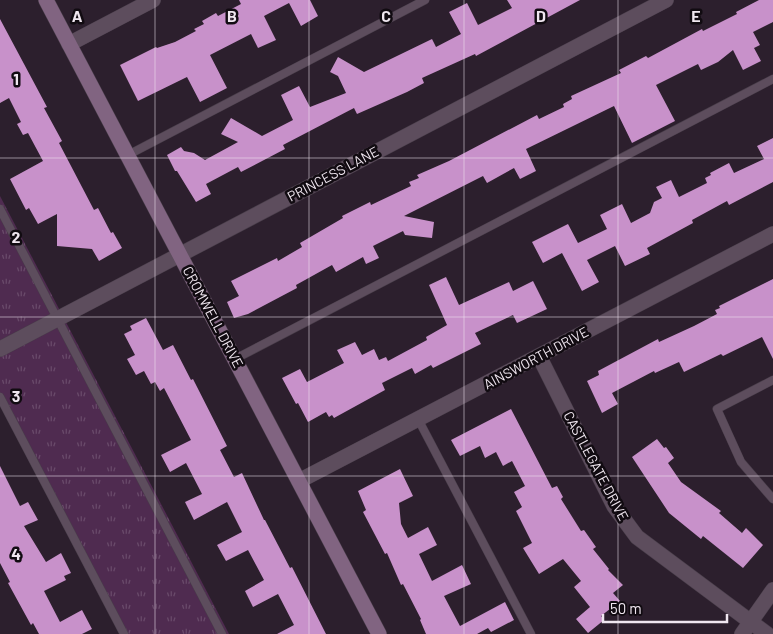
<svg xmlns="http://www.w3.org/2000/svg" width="773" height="634" viewBox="0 0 773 634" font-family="Barlow,sans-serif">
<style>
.park{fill:url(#park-tufts)}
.building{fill:#c891ca}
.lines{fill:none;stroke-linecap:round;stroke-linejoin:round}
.lane-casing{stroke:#493e4a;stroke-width:9}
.street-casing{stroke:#493e4a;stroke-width:16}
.secondary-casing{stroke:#493e4a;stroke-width:16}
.lane{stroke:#5d4d5d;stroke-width:8}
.street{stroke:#5d4d5d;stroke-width:15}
.secondary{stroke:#816481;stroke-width:15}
.grid{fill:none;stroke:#f0e7f0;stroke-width:1;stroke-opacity:0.55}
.labels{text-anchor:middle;stroke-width:5;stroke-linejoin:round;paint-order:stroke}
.street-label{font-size:14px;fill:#f0e7f0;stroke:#110b11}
.grid-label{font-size:16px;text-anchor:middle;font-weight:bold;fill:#f0e7f0;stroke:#110b11;stroke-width:5;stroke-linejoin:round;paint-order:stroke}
</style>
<defs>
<pattern id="park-tufts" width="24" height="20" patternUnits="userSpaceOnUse" patternTransform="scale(1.25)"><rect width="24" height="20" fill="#4f2b50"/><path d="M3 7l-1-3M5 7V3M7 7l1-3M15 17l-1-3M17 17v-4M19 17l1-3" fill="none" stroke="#694a6a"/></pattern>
</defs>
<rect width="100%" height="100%" fill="#2c1f2d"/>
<path class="park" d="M0,196L229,634H125L0,395Z"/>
<path class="building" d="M239,0H310L318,16L301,26L289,3L264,16L276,40L258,48L251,34L210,55L227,88L200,102L187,77L138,101L120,65L156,47L157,48L175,42L196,31L194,29L204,24L202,21L216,13L218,16L241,4Z
M507,0H580L476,56L475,54L422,78L424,83L407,92L357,114L354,108L283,145L285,149L241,172L238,167L206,184L211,194L196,202L177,171H175L167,155L181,147L184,151L194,153L205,160L238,142L221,134L231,118L262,136L293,120L281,95L299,86L310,107L346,93L338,76L330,72L338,57L364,72L432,39L436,47L461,34L449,12L467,3L478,25L512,8Z
M759,0H773V22L753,32L760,45L754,48L761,61L743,70L733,50L718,62L701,70L698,64L656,85L675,121L632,143L614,106L526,149L536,171L520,179L514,168L487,183L483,176L404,216L434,222L432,238L405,235L403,231L373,246L379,258L366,264L363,257L336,272L332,265L296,285L297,288L248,314L234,318L227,302L239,296L231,281L277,258L278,261L302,247L300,243L343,218L342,216L370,202L371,205L411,186L409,182L419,178L417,175L449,161L537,115L539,119L564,107L563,104L572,99L571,96L621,73L619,70L646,56L648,58L702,29L703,31L737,14L736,12Z
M0,19L47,107L44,108L62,141L59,143L94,210L98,208L111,233L113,232L122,248L99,261L92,249L57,246V214L38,224L29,208L26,210L10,179L43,161L28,133L23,135L17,124L21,122L9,98L0,103Z
M773,138V182L729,205L727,201L692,220L693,223L647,248L650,254L625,266L615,246L587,260L599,282L582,291L562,253L543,263L532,242L568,224L578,243L607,229L600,215L622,204L631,223L650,213L654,202L662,198L656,187L671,180L679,197L707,183L705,178L711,175L710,173L729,163L734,173L764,159L757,146Z
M446,277L459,305L509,282L513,291L533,281L547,309L517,323L513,315L475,333L481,344L433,368L431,365L415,374L412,368L382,383L385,390L334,418L332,415L329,417L326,412L308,422L298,403L296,404L282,378L300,369L307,382L344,363L337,350L355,342L362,355L374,349L379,360L386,357L388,361L427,340L426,337L447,325L429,285Z
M773,279V359L762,337L723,356L721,354L684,372L679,362L655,373L654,371L612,393L618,404L602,413L587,381L599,375L598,371L658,339L659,342L694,326L717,314L715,310L720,308L719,306Z
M146,318L163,350L173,345L191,380L193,379L227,446L220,450L234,477L242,473L264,520H265L290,568L292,567L326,634H277L294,625L278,594L253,607L245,591L264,580L248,550L226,561L217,545L242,532L227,502L194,520L185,502L202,494L186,463L170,472L161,455L191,440L164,388L160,391L155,382L151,384L144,371L136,375L127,359L135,355L124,334L132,330L130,326Z
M511,409L552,488L557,486L563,497L561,499L581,531L584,530L596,547L593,549L609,569L608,570L623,585L613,593L620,601L601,616L604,620L588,633L576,619L590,607L574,587L581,581L563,559L539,574L523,548L532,543L516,511L522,507L514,492L525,486L512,461L503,466L496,452L485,458L480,446L460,456L451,440Z
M657,439L664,448L666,447L674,458L668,463L681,482L721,511L719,513L742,533L746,528L763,545L743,568L703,536L701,539L669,513L632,457Z
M0,466L20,506L28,502L38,520L24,526L46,562L61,553L71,573L64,576L66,580L44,591L60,622L82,610L92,629L82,634H39L33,623L31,625L8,583L10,582L0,563Z
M400,469L413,496L399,503L401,524L408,538L428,527L437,545L419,554L432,581L462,565L471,584L444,596L460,626L505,602L514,620L491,632L488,628L477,634H426L420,620L421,619L403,584L401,585L387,553L385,554L363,512L366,510L358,491Z"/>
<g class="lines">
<g class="lane-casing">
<path id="lane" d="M128,155L425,0
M0,209L222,634
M235,359L773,79
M773,380L717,409L741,462L773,499
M0,397L124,634
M418,419L531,634"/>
</g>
<g class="street-casing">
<path id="street" d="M69,44L153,0
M0,349L666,0
M539,356L614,506L637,537L767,634
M299,481L773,234
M742,634L773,590"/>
</g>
<g class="secondary-casing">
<path id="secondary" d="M46,0L379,634"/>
</g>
<use href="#lane" class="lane"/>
<use href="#street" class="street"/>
<use href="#secondary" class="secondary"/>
</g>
<path class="grid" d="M155,0V634M309,0V634M464,0V634M618,0V634M0,158H773M0,317H773M0,476H773"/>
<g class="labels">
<g class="street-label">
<text transform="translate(333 174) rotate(-28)" y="5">PRINCESS LANE</text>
<text transform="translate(213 317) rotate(62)" y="5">CROMWELL DRIVE</text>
<text transform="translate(536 358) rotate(-28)" y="5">AINSWORTH DRIVE</text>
<text transform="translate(596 466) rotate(62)" y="5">CASTLEGATE DRIVE</text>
</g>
</g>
<g class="grid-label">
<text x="77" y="22">A</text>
<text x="232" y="22">B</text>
<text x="386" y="22">C</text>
<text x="541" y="22">D</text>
<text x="696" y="22">E</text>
<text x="16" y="85">1</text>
<text x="16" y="243">2</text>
<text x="16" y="402">3</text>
<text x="16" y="560">4</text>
</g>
<path d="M603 614v8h124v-8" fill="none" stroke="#f0e7f0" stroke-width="2.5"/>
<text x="610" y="614" font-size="15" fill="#f0e7f0" stroke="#110b11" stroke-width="4" paint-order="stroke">50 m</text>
</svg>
